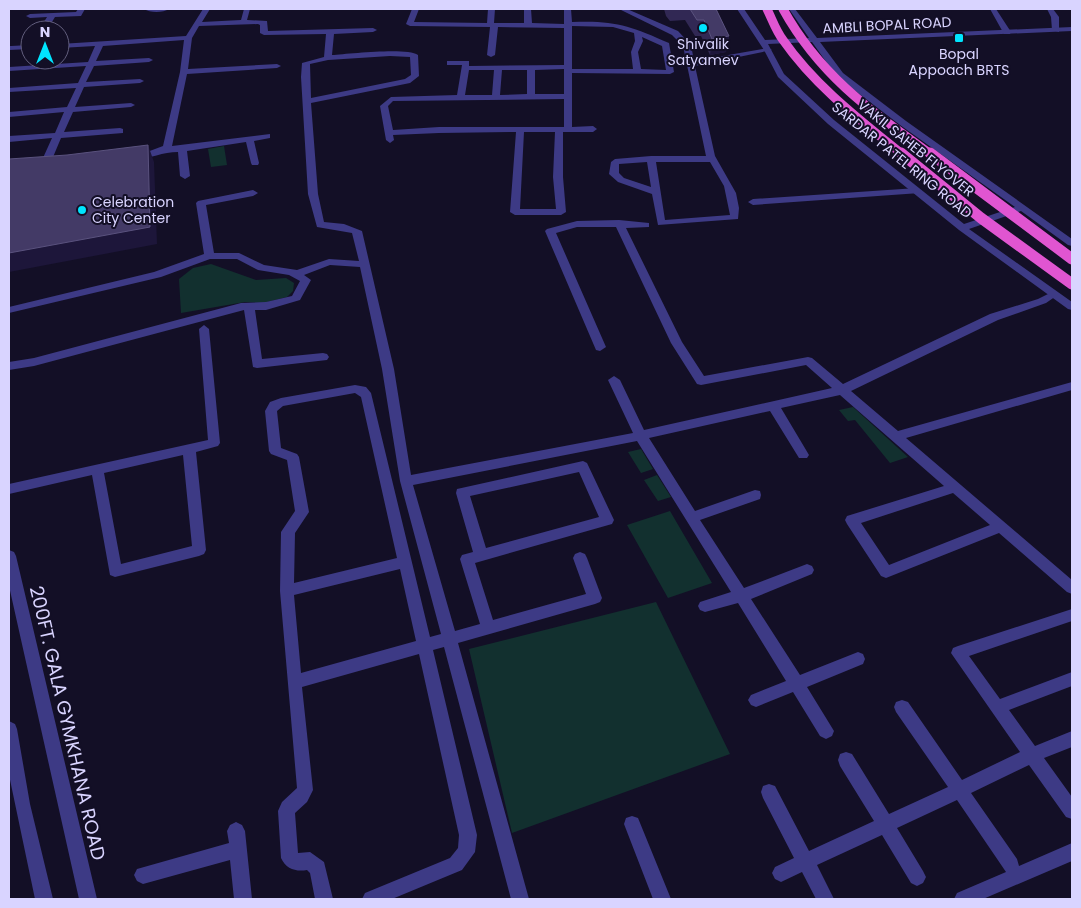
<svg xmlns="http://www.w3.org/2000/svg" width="1081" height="908" viewBox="0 0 1081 908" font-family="Poppins,sans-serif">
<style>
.green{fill:#12302f}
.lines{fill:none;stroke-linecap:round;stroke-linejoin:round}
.minor{fill:#3d3a85;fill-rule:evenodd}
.tertiary{fill:#3d3a85;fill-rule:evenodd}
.trunk-bridge-far1{stroke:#e055d1;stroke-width:9}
.trunk-bridge{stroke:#e055d1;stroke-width:11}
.wall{fill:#312854}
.shaded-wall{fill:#1d163a}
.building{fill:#433a66;stroke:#5a527e}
.poi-dot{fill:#00e5ff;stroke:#130f26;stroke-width:2}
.labels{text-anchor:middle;stroke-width:4;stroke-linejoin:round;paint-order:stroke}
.far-street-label{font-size:14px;fill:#d9d4ff;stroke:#130f26}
.far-poi-label{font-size:14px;fill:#d9d4ff;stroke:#130f26}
.near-street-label{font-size:19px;fill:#d9d4ff;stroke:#130f26}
</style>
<rect width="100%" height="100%" fill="#130f26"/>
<path class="green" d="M224,146L227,165L211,167L208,149Z
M211,264L256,280L286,278L294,283L293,291L287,297L263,303L245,302L181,313L179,279L193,268Z
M853,407L908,457L890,463L855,420L848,421L839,410Z
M641,449L653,469L641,473L628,452Z
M657,475L671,497L658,501L644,480Z
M670,511L712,583L668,598L627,525Z
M656,602L730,754L512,833L469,649Z"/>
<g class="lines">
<path class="minor" d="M78,9H85L81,16L55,17L47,30H39L47,17L30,18L26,16L30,14L76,12Z
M144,9H169C163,13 150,13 144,9Z
M203,9H210L202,22L241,20L244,9H250L247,20L267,21L268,31L373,28L377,30L373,32L334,34L332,55C348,54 407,47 418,55L419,76L410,83L311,103L318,194L324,222L344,224L362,231L394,369L411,475L633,433L608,380L614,376L620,380L644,430L832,388L806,365L701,385L697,384L671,343L616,227H577L556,233L606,347L600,351L596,350L545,231L547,229L577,221L619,220L649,223V227L626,228L682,342L704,376L808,357L812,358L843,384L990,314L1038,299L1054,291L1059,294L1046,303L998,320L851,391L898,431L1072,382V390L906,438L1072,580V594L1067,592L999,533L891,576L886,578L881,576L847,524L845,520L847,516L944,486L840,395L781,408L809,455L807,458H799L770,411L649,438L695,511L755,490L760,491L761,495L760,499L700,520L744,588L807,564L812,566L814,570L812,574L751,599L800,675L858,652L863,654L865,659L863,664L807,687L834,731L832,736L826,739L820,736L793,692L756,707L751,705L748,700L751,695L786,681L738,603L705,612L700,610L698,606L700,602L731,592L637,441L413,485L455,631L480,624L460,559L462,555L473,552L456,493L457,489L583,461L587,463L614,520L612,524L475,563L493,620L586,594L573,558L575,554L580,552L585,554L587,558L602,598L600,602L595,604L458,643L529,899H511L444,647L433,650L477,835L475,852L462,870L392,899H362L365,893L450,858L458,848L459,835L419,654L302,687L313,790L307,802L295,813L298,853L310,852L324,862L333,899H315L310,873L307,870C296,872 286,869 281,858L278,811L282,802L297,788L280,591L281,532L295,511L287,460L271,454L269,451L265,411L270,402L281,398L355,385L366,387L371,393L430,637L441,634L400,481L382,369L360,267L330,265L304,275L311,280L300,300L266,310H255L262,359L323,353L327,354L329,357L327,360L257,368L253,367L244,310L34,366L9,370V362L34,358L241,303L266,302L292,296L300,281L289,275L258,270L237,259H210L161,277L9,313V307L154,272L204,254L196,203L198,201L253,190L258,193L253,196L206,205L214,253H239L264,265L297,270L329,259L359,261L352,233L317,227L308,194L301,77L302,63L324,57L326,34L264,35L260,33V25L258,24L199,26L192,38L188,69L277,64L281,66L277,68L187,74L172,146L270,134V138L254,141L259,163L258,165H252L251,163L246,142L187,151L190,176L185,179L180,176L178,152C163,152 150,158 135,161L131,158L163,146L180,72L184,40L103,46L96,61L149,58L153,60L149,62L94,66L86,82L140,79L144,81L140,83L84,87L75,107L131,103L135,105L131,107L73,112L64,132L120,128L123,129V133L61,138L48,169L43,172L38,169L52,138L9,142V136L55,133L64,112L9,117V112L67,107L76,88L9,92V88L78,83L86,66L9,71V67L88,62L95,46L60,48V44L186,36ZM390,56L410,57L411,75L405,79L311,98L310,64L328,60ZM355,393L361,397L397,558L294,583L295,533L309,512L299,457L297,454L281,448L277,411L283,406ZM579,472L599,517L486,548L470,496ZM953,493L990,525L889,565L861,523ZM400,569L416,641L301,673L294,595Z
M412,9H419L414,22L487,23L488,9H495L494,23H524V9H531L532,23L564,24V9H571L572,22C614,20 631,26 669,43L674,72L670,74L572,73V127L593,126L597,129L593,132H563V177L566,212L561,215H515L510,212L516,132L439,133L393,135L394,140L390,143L386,140L380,106L391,97L457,95L462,65H447V61H469V66L564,65V28L498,27L495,55L491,57L487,55L490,27L410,26L406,24ZM572,26L613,27L634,33L635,41L631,52L633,69H572ZM642,37L662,46L666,70L641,69L638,52L643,41ZM564,69V94H535V70ZM469,70H494L492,95H465ZM502,70H527V94L500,95ZM564,99V127H439L393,130L388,106L393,101ZM524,132H555L553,177L556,209H520Z
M619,9H627L678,31L691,45L694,61L768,48L772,50L695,66L715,156L736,193L739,208L738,219L658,225L652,194L618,182L609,174L611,162L615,159L651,156H706L683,46L672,35ZM647,162L651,187L624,178L619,173V164ZM656,162H710L724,186L730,215L665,220Z
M990,9H996L1011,32L1010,34H1004Z
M1047,9H1053L1059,17V32L1052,30L1051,17Z
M30,45V49L9,50V46H11Z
M917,188L922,191L920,193L753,205L748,202L753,199Z
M204,325L209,329L220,443L218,446L196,452L206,550L204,554L199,556L115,577L110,575L92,475L9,494V484L208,440L199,329ZM183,455L192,546L121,564L104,473Z
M1072,609V621L969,656L1000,699L1072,672V686L1009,710L1035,746L1072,731V747L1044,758L1072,797V819L1066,817L1029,765L971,793L1017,859L1019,866L1072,843V861L983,899H954L957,893L1006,872L957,800L897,828L923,871L926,877L923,883L917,886L911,883L882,835L817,865L834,899H816L802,872L781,882L775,879L772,873L775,867L794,858L763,798L761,792L763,786L769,784L775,786L809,851L874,821L840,766L838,760L840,754L846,752L852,754L889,814L948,787L896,712L894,707L896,702L902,700L908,702L962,780L1020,752L951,653L953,648L958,646Z
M632,816L638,818L671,899H653L624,824L626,818Z
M236,822L242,825L245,831L252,899H234L230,860L143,884L137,881L134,875L137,869L229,843L227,831L230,825Z"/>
<path class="tertiary" d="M737,9H744L765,40L809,38L789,9H795L817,38L1072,27V31L820,42L843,73L906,121L1072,239V246L1068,245L1021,211L969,229L1072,302V310L1068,309L959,230L828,124L778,77L764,50ZM812,42L837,77L900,125L1015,207L964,224L834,120L784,74L768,44Z
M9,550L14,552L16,556L97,899H79L9,586Z
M9,721L15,724L17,729L30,804L53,899H35L9,775Z"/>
<path class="trunk-bridge-far1" d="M767,9C772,19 776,31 783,40C815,86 860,120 903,155
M783,9C820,76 871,111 932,155"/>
<path class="trunk-bridge" d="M901,153L981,218L1072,284
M930,153L1072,259"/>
</g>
<path class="wall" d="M664,9H716L729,36L726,52L710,55L701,36H695L685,20L670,21L666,16Z"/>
<path class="shaded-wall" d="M729,36L726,52L710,55L712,39Z
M148,145L154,162L157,244L9,272V253Z"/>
<path class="building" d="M690,9H716L729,36L712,39L704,20H697Z
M148,145L150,227L9,253V159L67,155Z"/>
<g class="poi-dot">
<circle cx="703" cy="28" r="5"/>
<rect x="954" y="33" width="10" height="10" rx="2.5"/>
<circle cx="82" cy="210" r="5"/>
</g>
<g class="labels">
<g class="far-street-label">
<text transform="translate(887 25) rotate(-3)" y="5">AMBLI BOPAL ROAD</text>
<text transform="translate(916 148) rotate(39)" y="5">VAKIL SAHEB FLYOVER</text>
<text transform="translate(902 160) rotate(39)" y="5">SARDAR PATEL RING ROAD</text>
</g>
<g class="far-poi-label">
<text x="703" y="49">Shivalik<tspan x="703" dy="16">Satyamev</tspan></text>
<text x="959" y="59">Bopal<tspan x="959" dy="16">Appoach BRTS</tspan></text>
<text x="92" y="207" text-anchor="start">Celebration<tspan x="92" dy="16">City Center</tspan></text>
</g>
<g class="near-street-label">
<text transform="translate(68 723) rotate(77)" y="7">200FT. GALA GYMKHANA ROAD</text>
</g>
</g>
<rect width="1081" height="908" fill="none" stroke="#d9d4ff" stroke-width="20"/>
<g transform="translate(45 45)"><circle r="24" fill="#130f26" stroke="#625e7d"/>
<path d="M0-4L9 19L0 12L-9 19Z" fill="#00e5ff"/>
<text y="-8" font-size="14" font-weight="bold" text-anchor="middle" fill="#d9d4ff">N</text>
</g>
</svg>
